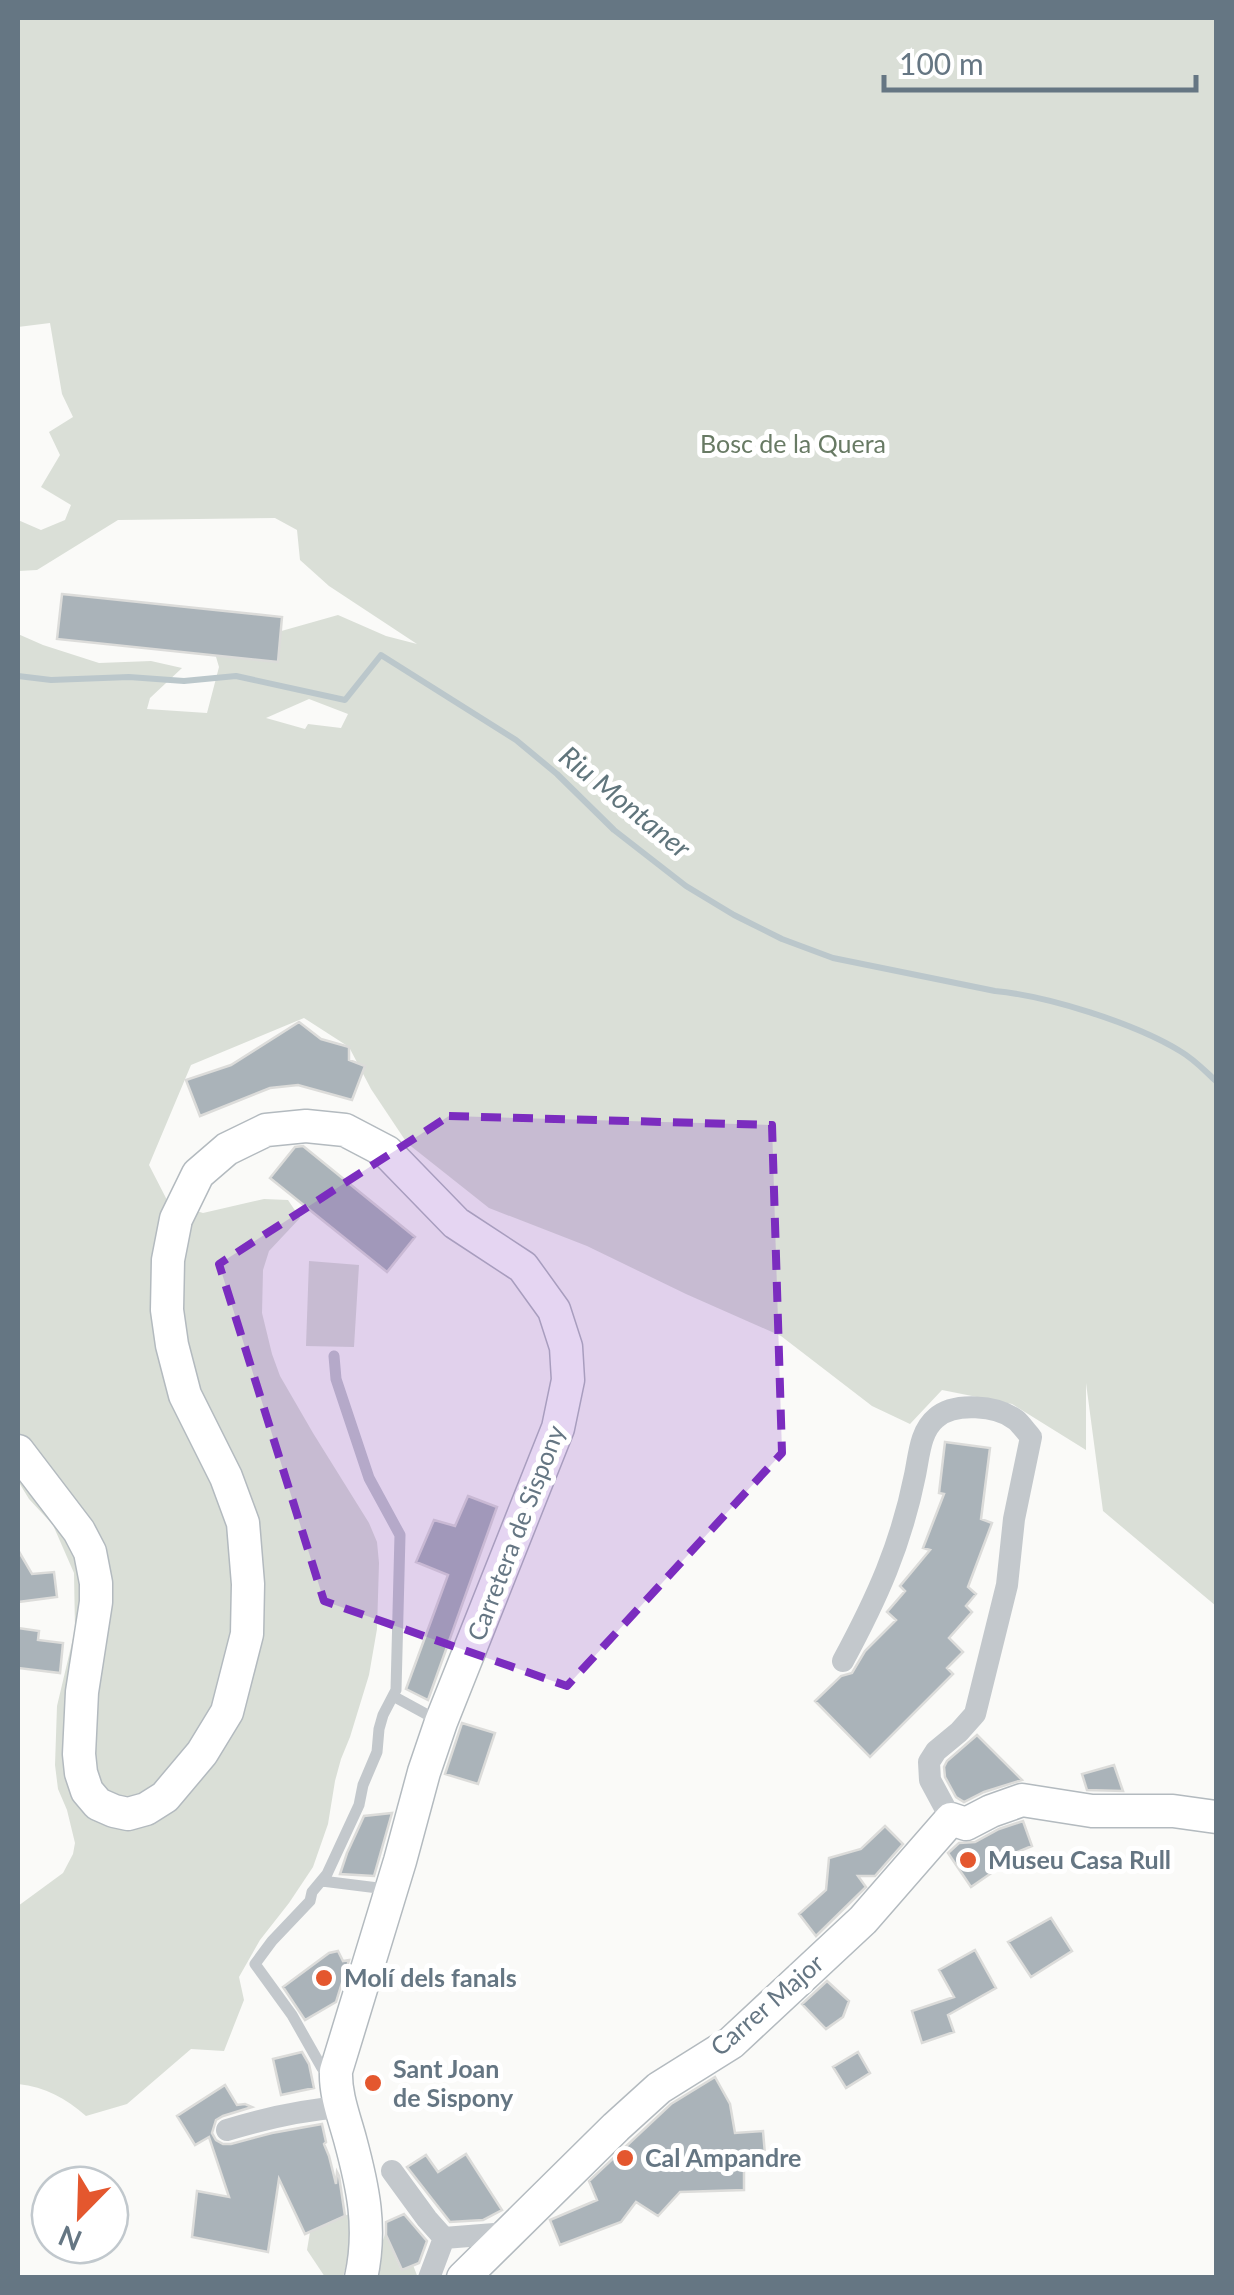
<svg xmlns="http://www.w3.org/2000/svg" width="1234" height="2295" viewBox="0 0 1234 2295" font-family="Lato,sans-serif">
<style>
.green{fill:#dadfd7;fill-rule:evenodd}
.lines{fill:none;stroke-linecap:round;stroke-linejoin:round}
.stream{stroke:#bbc7cb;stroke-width:6}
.building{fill:#aab3b9;stroke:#dcdcda;stroke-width:2.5}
.secondary-casing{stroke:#b3babf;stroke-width:35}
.lane{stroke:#c3c8cc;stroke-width:11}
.street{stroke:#c3c8cc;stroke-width:22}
.secondary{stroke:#fff;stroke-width:32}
.marked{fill:#7b2cbf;fill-opacity:0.2;stroke:#7b2cbf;stroke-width:8;stroke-dasharray:20 12;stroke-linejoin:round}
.poi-dot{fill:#e4572e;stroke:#fff;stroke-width:4}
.labels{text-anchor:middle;stroke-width:10;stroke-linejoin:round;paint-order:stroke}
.park-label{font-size:25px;fill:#687a64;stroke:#fff}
.street-label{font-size:25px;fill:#657683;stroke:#fff}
.poi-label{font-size:25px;font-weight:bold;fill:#657683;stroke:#fff;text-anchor:start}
.water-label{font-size:28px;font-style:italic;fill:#60757c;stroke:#fff}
</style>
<rect width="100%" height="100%" fill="#fafaf8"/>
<path class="green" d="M18,18H1216V1606L1103,1511L1086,1383V1450L1012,1404L942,1390L910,1424L872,1406L781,1336L686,1294L587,1246L489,1208L407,1143L371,1089L349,1047L304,1018L191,1065L149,1165L168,1202L203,1213L264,1199L288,1200L300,1218L269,1251L263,1270L262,1313L272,1354L280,1376L313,1433L369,1523L377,1542L379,1563L377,1629L369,1675L350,1737L341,1759L335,1781L328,1824L313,1867L289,1903L260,1940L239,1977L244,2000L224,2051L191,2049L127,2104L86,2116C65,2098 46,2087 18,2084V1906L63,1873L73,1854L75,1843L67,1810L58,1789L55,1765L57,1706L75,1630L74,1573L53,1525L29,1499L18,1481V634L43,645L99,663L151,661L182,668L150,698L147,709L207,713L219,667L214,650L338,615L386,636L417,644L329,586L300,560L297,530L275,518L118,520L37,570L18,571V520L41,530L65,520L71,505L41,487L60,455L49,432L73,417L62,394L50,323L18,327ZM309,699L348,714L341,728L308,724L305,729L266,718Z
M309,1261L359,1265L354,1347L306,1346Z
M353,2212L350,2250L343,2277H325L307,2250L310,2232Z
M385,2234L401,2270L413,2265L418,2278H371Z"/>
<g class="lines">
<path class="stream" d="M18,676L51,680L129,677L184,681L236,676L345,700L381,655L516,740L557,774L614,830L686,886L734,915L782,939L833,958L995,991C1048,996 1134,1023 1180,1051C1194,1059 1205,1071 1216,1081"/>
</g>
<path class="building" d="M62,594L282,617L278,662L57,639Z
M299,1022L321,1039L349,1047V1060L365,1066L352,1100L298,1085L270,1088L200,1116L186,1080L231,1065Z
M303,1146L415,1237L387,1272L270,1178L295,1147Z
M945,1442L990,1448L981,1519L992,1523L968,1587L976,1594L966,1606L972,1612L949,1638L963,1652L947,1668L953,1674L870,1757L815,1701L841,1676L852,1673L865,1651L896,1620L887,1612L905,1591L900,1586L930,1550L923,1548L944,1494L939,1493Z
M468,1496L497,1507L428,1700L406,1689L448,1575L416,1562L434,1520L455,1526Z
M18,1550L32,1574L54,1572L57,1597L18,1602Z
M18,1628L39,1631L38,1640L63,1643L60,1673L18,1668Z
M462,1723L495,1733L478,1784L445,1774Z
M977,1735L1022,1780L984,1792L964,1802L956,1797L945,1777L944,1767L947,1761Z
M1114,1765L1123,1791L1087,1790L1082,1774Z
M392,1813L374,1876L340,1874L347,1853L364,1816Z
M1023,1821L1032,1846L1001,1859L1003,1865L971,1887L948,1853L959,1843L975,1842L999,1829Z
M885,1826L903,1844L875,1876H858L866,1887L816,1936L799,1914L826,1890L829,1858L861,1849Z
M1051,1918L1072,1951L1031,1977L1008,1942Z
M975,1950L996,1988L948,2015L954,2032L922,2043L912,2011L954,1997L939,1970Z
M338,1951L343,1961L349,1960L336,2002L305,2020L283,1987L329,1953Z
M827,1981L849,2001L843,2017L826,2029L802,2004Z
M302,2052L309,2064L314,2088L281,2095L273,2059Z
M858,2052L870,2073L846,2088L833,2067Z
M715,2077L730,2104L735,2133L763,2131L766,2166L744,2167V2190L680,2192L658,2216L636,2202L621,2222L560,2245L550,2220L597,2200L589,2181L671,2104Z
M225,2085L237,2105L245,2104L252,2107L223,2116L216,2120L212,2133L216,2140L223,2144H231L272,2133L322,2124L326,2142L324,2144L329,2156L336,2184L337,2172L339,2176L345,2216L305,2234L279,2179L268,2252L192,2237L197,2191L229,2197L209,2137L195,2145L177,2116Z
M466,2154L502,2210L483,2220L450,2222L407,2167L426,2155L438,2172Z
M404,2214L427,2241L419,2263L402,2270L386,2235V2222Z"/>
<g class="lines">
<g class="secondary-casing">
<path id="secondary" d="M18,1451L79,1531L90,1552L96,1583V1602L82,1692L79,1754L81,1773L87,1791L98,1804L114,1811L128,1814L146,1809L165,1797L202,1753L227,1712L247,1634L248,1584L243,1523L226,1477L185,1395L172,1345L167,1310L168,1260L176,1219L198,1174L227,1149L266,1130L306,1126L345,1130L387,1152L456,1223L523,1267L554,1310L566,1347L568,1380L558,1428L441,1722L424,1772L400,1861L336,2071C335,2094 344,2117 350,2139C363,2187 372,2228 361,2278
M463,2278L616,2127L659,2088L731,2043L863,1920L951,1819L966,1824L991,1811L1022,1800L1092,1811H1173L1216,1817"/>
</g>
<path class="lane" d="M393,1696L437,1720
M322,1881L386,1889
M332,2070L322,2068L292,2015L255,1964L272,1941L310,1901L312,1892L327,1874L359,1805L363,1785L377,1752L379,1729L383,1715L396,1690L400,1535L369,1478L336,1379L334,1356"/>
<path class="street" d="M843,1661C877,1598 901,1545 915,1475C919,1456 920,1431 936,1418C954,1402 997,1405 1016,1420C1021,1424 1026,1432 1031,1437L1014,1519L1007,1585L975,1714L959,1732L936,1751L929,1762L930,1780L951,1819
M227,2130C263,2119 303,2110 341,2107
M392,2171L427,2219L444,2238L507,2233
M429,2278L444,2238"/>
<use href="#secondary" class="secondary"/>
</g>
<path class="marked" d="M449,1116L772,1125L782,1453L567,1686L324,1601L219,1264Z"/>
<g class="poi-dot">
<circle cx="968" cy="1860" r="10"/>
<circle cx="324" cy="1978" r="10"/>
<circle cx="373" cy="2083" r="10"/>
<circle cx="625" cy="2158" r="10"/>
</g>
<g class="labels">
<g class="park-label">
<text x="793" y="453">Bosc de la Quera</text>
</g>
<g class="street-label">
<text transform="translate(516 1533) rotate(-69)" y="9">Carretera de Sispony</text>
<text transform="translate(767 2005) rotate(-41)" y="9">Carrer Major</text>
</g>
<g class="poi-label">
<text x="988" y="1869">Museu Casa Rull</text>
<text x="344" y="1987">Molí dels fanals</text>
<text x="393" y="2078">Sant Joan<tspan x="393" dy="29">de Sispony</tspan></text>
<text x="645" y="2167">Cal Ampandre</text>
</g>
<g class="water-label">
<text transform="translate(625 802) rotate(39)" y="10">Riu Montaner</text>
</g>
</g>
<rect width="1234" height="2295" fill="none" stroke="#657683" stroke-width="40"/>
<g transform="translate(80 2215) rotate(203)"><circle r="48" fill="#ffffff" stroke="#c1c8cd" stroke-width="2.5"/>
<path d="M0-8L18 38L0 25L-18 38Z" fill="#e4572e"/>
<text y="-15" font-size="28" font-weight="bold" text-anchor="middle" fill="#657683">N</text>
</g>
<path d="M884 75v15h312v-15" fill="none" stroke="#657683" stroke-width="5"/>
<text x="899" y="75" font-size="30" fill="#657683" stroke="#ffffff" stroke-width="8" paint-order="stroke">100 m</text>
</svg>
